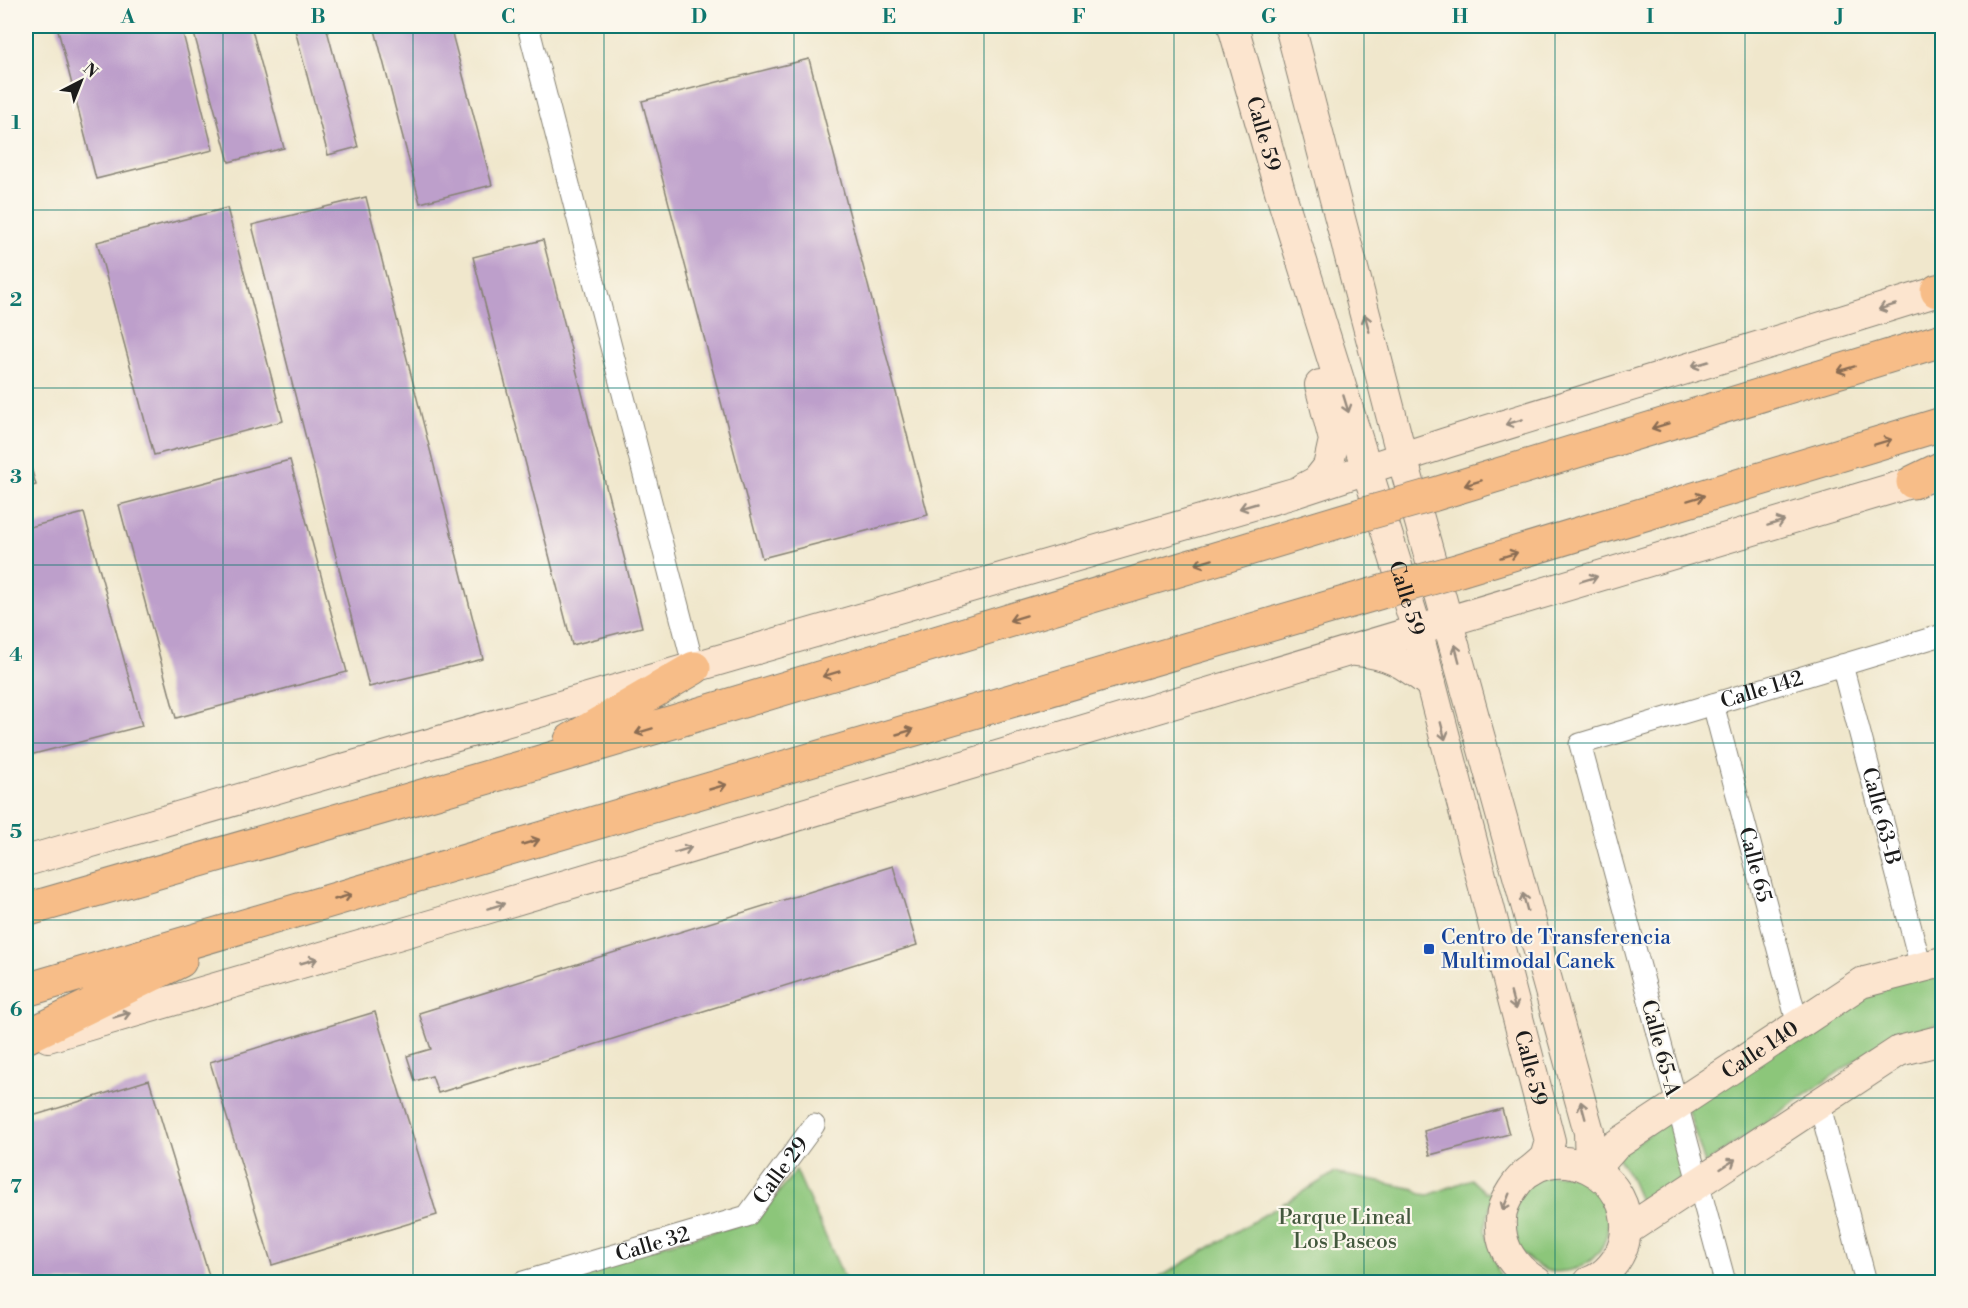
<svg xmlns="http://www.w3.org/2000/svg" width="1968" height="1308" viewBox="0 0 1968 1308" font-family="'Libre Bodoni',serif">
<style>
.green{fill:#8cc67a;stroke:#54714b;stroke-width:1.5}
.building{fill:#bd9fcb}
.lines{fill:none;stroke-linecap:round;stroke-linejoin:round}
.street-casing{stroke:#868274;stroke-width:23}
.secondary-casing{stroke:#868274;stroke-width:32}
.highway-casing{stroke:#868274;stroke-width:35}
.street{stroke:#fff;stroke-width:21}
.secondary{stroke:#fce5cf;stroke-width:30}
.highway{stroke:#f7bd88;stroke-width:33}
.highway-bridge-casing{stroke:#868274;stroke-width:35;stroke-linecap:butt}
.highway-bridge{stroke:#f7bd88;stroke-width:33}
.oneway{stroke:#978b7e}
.oneway2{stroke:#8a6c52}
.grid{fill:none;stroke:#0f766e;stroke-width:1.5;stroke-opacity:0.55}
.transit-dot{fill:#1a4fb4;stroke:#fbf7ec;stroke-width:2}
.labels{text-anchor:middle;stroke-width:4.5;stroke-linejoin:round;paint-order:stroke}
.street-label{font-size:21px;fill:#1c1c1c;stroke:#fbf7ec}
.transit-label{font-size:21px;fill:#164399;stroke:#fbf7ec;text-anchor:start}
.park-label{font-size:21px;fill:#43583d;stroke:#fbf7ec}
.neatline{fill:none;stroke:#0f766e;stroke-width:2}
.grid-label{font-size:20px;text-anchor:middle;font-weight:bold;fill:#0f766e}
</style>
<rect width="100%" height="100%" fill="#fbf7ec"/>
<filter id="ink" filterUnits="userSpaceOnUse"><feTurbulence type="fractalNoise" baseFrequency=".0167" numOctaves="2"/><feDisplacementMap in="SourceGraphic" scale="12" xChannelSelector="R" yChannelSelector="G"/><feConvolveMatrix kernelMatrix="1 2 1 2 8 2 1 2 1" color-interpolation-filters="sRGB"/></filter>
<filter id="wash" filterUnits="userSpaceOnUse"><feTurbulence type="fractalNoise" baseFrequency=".008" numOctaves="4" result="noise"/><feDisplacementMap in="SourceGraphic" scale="24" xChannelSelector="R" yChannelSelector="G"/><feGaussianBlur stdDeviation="1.35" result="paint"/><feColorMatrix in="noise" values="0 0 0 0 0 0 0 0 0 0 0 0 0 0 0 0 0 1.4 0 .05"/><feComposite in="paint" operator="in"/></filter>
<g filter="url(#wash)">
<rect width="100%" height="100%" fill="#f0e7cc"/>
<path class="green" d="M1942,968V1023L1888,1038L1705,1164L1687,1108L1864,989Z
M1674,1118L1688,1175L1641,1203L1629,1175L1616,1156Z
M796,1170L846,1282H523L757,1220Z
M1334,1173L1415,1189L1421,1194L1429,1195L1471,1179L1485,1192L1493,1193L1485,1230L1502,1282H1152Z
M1570,1174C1578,1179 1591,1184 1597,1191C1602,1196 1606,1205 1607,1211C1613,1241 1595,1267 1565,1271C1559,1272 1549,1272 1543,1269C1534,1265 1525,1255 1517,1249L1514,1201L1537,1177Z"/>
<g id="blocks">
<path class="building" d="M57,26H181L213,150L96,179Z
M192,26H251L284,148L229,162Z
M294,26H326L358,147L328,155Z
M374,26H450L492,185L420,203Z
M809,59L928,515L762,558L642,101Z
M366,197L483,659L369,687L252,225Z
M227,208L283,421L154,455L97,242Z
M543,240L642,627L572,645L473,257Z
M26,450L36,485L26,488Z
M290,460L347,672L176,718L119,505Z
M84,513L142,726L26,756V528Z
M893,866L917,945L438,1093L432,1076L415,1081L407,1056L431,1049L419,1013Z
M375,1012L437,1215L272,1265L210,1062Z
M149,1080L211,1282H31L26,1263V1118Z
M1502,1109L1509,1134L1430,1155L1424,1131Z"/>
</g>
</g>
<g filter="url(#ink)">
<use href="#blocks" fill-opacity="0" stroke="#868274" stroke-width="1.5"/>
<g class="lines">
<g class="street-casing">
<g id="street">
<path d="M528,26L694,668"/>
<path id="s1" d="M1842,665L1921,967"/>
<path id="s2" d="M1713,704L1798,1025"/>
<path d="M1817,1105L1822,1114L1866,1282"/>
<path id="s3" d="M523,1282L747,1216L814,1125"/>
<path id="s4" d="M1725,1282L1580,744L1942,635"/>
</g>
</g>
<g class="secondary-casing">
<g id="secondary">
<path id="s5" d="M1233,26L1280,191L1417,630L1550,1141L1545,1158L1530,1171"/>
<path d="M1290,26L1402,457L1589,1132L1590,1168"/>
<path d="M1304,488L1317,481L1328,467L1334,440L1320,385"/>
<path d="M1356,651C1389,653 1405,664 1431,684"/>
<path d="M26,861L1294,493L1446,443L1942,290"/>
<path d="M48,1037L479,911L1937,475"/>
<path id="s6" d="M1594,1170L1616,1145L1861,983L1942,962"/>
<path d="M1627,1230L1899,1051L1942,1040"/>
<path d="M1537,1282C1514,1268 1499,1248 1501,1219C1501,1209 1506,1199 1512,1190C1549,1130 1641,1174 1624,1243C1619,1260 1606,1276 1589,1282"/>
</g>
</g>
<g class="highway-casing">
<path id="highway" d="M1937,291L1942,290
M1913,482L1942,468
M1432,495L1942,340
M1453,572L1942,424
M571,740L694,668
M26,910L530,765L1361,515
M26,990L1385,591
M26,1037L180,961"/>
</g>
<use href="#street" class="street"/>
<use href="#secondary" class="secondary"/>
<use href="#highway" class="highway"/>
<g class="highway-bridge-casing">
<path id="highway-bridge" d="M1361,515L1432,495
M1385,591L1453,572"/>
</g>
<use href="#highway-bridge" class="highway-bridge"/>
</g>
<defs><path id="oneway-shaft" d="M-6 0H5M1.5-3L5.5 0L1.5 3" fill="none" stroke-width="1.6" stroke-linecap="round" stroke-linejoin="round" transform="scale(1.5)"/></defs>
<g class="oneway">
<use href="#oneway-shaft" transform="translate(1887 307) rotate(163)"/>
<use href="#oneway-shaft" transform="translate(1367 323) rotate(-105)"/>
<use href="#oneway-shaft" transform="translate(1700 364) rotate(163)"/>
<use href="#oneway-shaft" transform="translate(1346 404) rotate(73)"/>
<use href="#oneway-shaft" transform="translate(1514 422) rotate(163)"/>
<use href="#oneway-shaft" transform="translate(1248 506) rotate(164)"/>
<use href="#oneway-shaft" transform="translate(1776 523) rotate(-17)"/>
<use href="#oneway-shaft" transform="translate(1589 579) rotate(-17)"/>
<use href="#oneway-shaft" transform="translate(1457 653) rotate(-105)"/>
<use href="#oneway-shaft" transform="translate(1443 731) rotate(75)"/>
<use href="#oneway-shaft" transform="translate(683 850) rotate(-17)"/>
<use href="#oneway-shaft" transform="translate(1525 902) rotate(-105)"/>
<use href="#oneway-shaft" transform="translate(496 906) rotate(-17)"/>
<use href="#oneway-shaft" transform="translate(309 961) rotate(-16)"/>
<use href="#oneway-shaft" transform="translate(1513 1001) rotate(75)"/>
<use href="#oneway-shaft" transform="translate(122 1015) rotate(-16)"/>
<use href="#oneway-shaft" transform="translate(1583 1110) rotate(-105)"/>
<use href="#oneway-shaft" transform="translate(1728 1164) rotate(-33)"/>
<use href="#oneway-shaft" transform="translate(1506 1202) rotate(112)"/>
</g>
<g class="oneway2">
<use href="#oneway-shaft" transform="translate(1846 369) rotate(163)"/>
<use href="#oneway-shaft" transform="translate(1660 426) rotate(163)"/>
<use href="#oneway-shaft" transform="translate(1883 442) rotate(-17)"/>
<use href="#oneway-shaft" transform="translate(1473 483) rotate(163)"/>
<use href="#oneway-shaft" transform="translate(1696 498) rotate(-17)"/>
<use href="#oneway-shaft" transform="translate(1509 555) rotate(-17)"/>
<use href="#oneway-shaft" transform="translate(1204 562) rotate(163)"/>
<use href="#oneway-shaft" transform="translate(1018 618) rotate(163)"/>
<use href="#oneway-shaft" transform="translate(831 674) rotate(163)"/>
<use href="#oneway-shaft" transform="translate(644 731) rotate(163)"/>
<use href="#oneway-shaft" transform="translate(905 732) rotate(-16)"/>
<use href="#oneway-shaft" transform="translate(718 787) rotate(-16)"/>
<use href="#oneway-shaft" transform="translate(531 842) rotate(-16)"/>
<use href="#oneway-shaft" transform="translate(343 897) rotate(-16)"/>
</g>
</g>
<path class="grid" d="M223,26V1282M413,26V1282M604,26V1282M794,26V1282M984,26V1282M1174,26V1282M1364,26V1282M1555,26V1282M1745,26V1282M26,210H1942M26,388H1942M26,565H1942M26,743H1942M26,920H1942M26,1098H1942"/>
<rect class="transit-dot" x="1423" y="943" width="12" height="12" rx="3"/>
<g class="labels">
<g class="street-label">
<text dy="7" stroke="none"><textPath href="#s5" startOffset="112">Calle 59</textPath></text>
<text dy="7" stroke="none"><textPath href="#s5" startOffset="598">Calle 59</textPath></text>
<text dy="7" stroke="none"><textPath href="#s4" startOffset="747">Calle 142</textPath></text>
<text dy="7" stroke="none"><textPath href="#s1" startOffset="156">Calle 63-B</textPath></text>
<text dy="7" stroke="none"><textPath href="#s2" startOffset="166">Calle 65</textPath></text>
<text transform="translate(1661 1048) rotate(75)" y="7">Calle 65-A</text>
<text dy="7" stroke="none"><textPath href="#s6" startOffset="206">Calle 140</textPath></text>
<text dy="7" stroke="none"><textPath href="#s5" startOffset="1084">Calle 59</textPath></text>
<text dy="7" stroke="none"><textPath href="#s3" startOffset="290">Calle 29</textPath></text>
<text dy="7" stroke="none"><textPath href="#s3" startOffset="135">Calle 32</textPath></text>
</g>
<g class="transit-label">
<text x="1441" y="944">Centro de Transferencia<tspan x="1441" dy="24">Multimodal Canek</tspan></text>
</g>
<g class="park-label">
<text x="1345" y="1224">Parque Lineal<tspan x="1345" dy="24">Los Paseos</tspan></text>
</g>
</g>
<rect width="1968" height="1308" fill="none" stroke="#fbf7ec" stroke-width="66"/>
<g transform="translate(81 81) rotate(42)" stroke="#fbf7ec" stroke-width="4.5" paint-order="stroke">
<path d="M0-4.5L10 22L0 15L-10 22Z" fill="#1c1c1c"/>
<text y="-9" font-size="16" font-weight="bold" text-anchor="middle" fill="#1c1c1c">N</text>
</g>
<rect x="33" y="33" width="1902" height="1242" class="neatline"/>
<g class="grid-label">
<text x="128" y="23">A</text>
<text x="318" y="23">B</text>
<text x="508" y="23">C</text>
<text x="699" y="23">D</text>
<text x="889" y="23">E</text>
<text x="1079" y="23">F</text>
<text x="1269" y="23">G</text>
<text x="1460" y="23">H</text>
<text x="1650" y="23">I</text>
<text x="1840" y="23">J</text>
<text x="16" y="129">1</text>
<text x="16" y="306">2</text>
<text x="16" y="483">3</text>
<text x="16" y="661">4</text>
<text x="16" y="838">5</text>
<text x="16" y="1016">6</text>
<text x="16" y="1193">7</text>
</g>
</svg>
